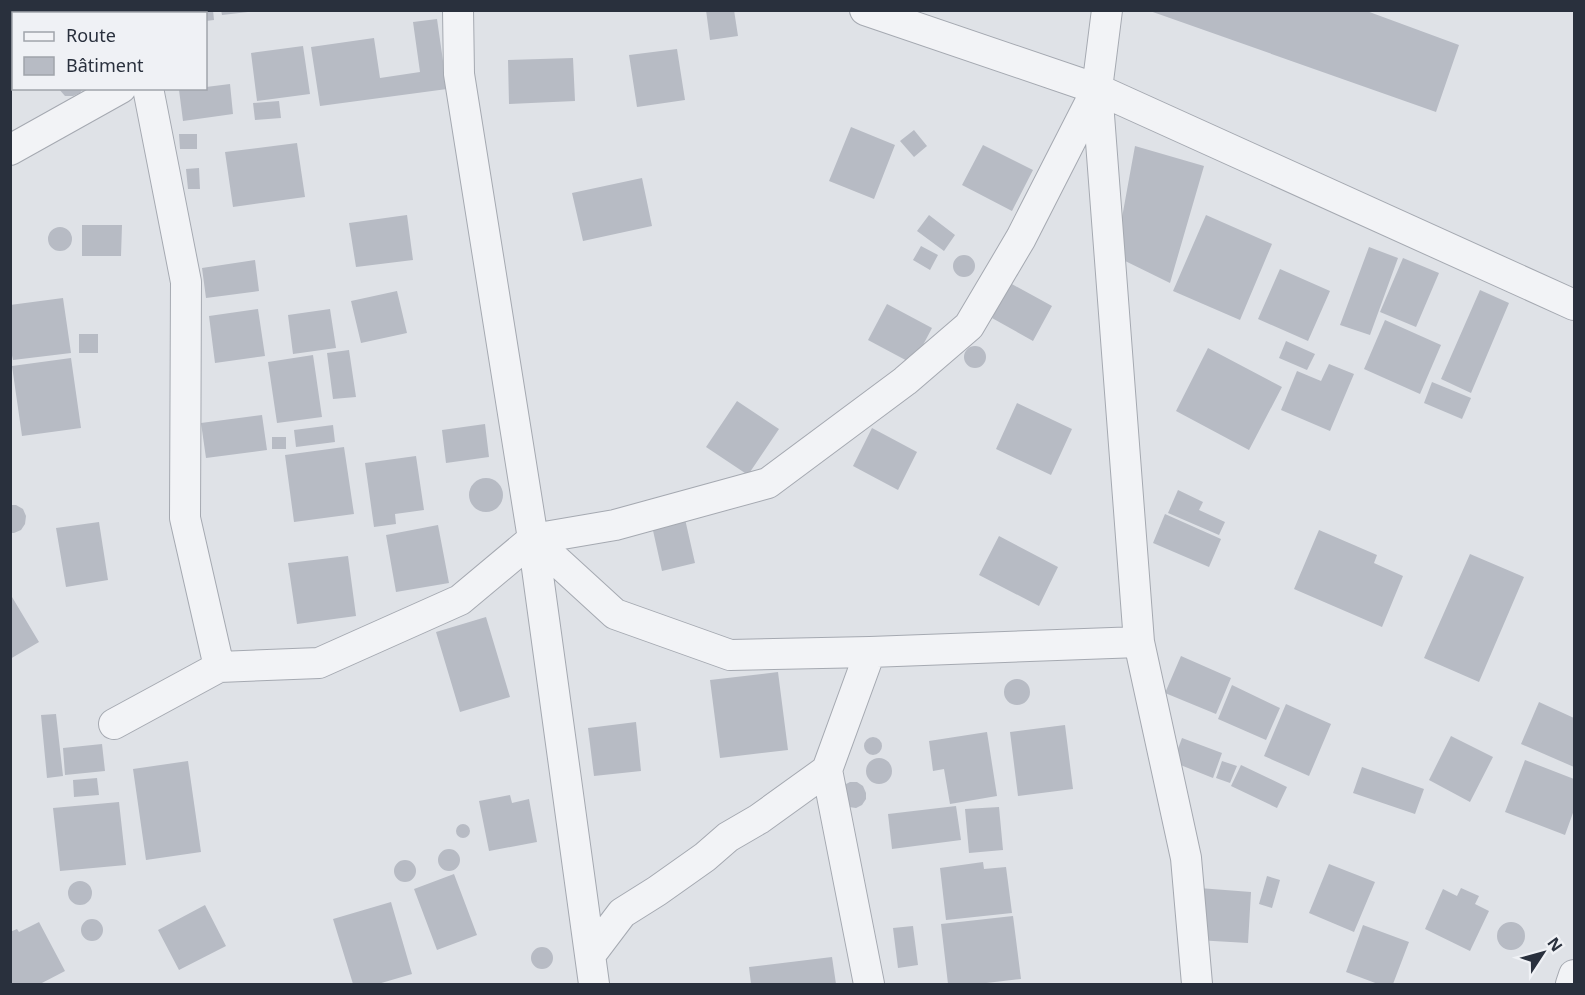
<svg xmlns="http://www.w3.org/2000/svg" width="1585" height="995" viewBox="0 0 1585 995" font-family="'Noto Sans',sans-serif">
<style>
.building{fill:#b7bbc4}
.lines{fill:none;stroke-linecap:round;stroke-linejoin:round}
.street-casing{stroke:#a5a9b1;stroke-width:32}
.street{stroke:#f2f3f6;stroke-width:30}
</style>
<rect width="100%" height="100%" fill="#dfe2e7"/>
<path class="building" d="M169,10H213L214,20L206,21V14H170Z
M221,10H248V12L222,15Z
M706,10H734L738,36L710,40Z
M1364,10L1459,45L1436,112L1150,11Z
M437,19L447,89L320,106L311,47L374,38L380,78L420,72L413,22Z
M303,46L310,94L257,101L251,53Z
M677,49L685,100L637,107L629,55Z
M573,58L575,101L509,104L508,60Z
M230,84L233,114L183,121L179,90L206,88V87Z
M58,88H83L80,93L73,96H65Z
M279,101L281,118L255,120L253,103Z
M851,127L895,145L874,199L829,181Z
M914,130L927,146L914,157L900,141Z
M179,134H197V149H180Z
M297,143L305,197L233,207L225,152Z
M983,145L1033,170L1012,211L962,185Z
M1135,146L1204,166L1170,283L1115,256Z
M199,168L200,189H188L186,169Z
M642,178L652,226L583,241L572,193Z
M407,215L413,260L356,267L349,223Z
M929,215L955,235L944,251L917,231Z
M1206,215L1272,244L1240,320L1173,291Z
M82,225H122L121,256H82Z
M48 239a12 12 0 1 1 24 0a12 12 0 1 1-24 0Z
M921,246L938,255L930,270L913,260Z
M1369,247L1398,258L1370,335L1340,325Z
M953 266a11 11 0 1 1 22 0a11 11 0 1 1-22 0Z
M1403,258L1439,273L1416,327L1380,312Z
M255,260L259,291L206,298L202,268Z
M1280,269L1330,291L1308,341L1258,319Z
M1010,283L1052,306L1033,341L992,318Z
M1480,290L1509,303L1471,393L1441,379Z
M397,291L407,333L361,343L351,301Z
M63,298L71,353L13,360L10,346V305Z
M887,304L932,328L913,364L868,340Z
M258,309L265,356L215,363L209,316Z
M330,309L336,348L293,354L288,315Z
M1385,320L1441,345L1420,394L1364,369Z
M79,334H98V353H79Z
M1286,341L1315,354L1307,370L1279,358Z
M964 357a11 11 0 1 1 22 0a11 11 0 1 1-22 0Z
M1208,348L1282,387L1249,450L1176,411Z
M349,350L356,397L333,399L327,353Z
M313,355L322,417L277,423L268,362Z
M71,358L81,428L22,436L12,366Z
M1329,364L1354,374L1330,431L1281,410L1297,371L1321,381Z
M1432,382L1471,398L1462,419L1424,403Z
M737,401L779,429L748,475L706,447Z
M1017,403L1072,429L1051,475L996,449Z
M262,415L267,450L206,458L201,423Z
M485,424L489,457L446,463L442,430Z
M333,425L335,442L296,447L294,430Z
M872,428L917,452L898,490L853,466Z
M272,437H286V449H272Z
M344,447L354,514L294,522L285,455Z
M416,456L424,510L395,514L396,524L374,527L365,463Z
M469 495a17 17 0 1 1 34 0a17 17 0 1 1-34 0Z
M1178,490L1203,502L1199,510L1225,522L1219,535L1168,513Z
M10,505H16L23,509L26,516L25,524L21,530L14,533H10Z
M1165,514L1221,539L1209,567L1153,543Z
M685,519L695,563L662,571L652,526Z
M99,522L108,580L66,587L56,528Z
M438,525L449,583L396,592L386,535Z
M1319,530L1377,555L1374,563L1403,576L1382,627L1294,589Z
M999,536L1058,567L1039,606L979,575Z
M1470,554L1524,577L1479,682L1424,658Z
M348,556L356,616L297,624L288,563Z
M12,597L39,642L10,659V598Z
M486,617L510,697L460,712L436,632Z
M1181,656L1231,678L1216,714L1165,693Z
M778,672L788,750L720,758L710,680Z
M1004 692a13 13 0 1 1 26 0a13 13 0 1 1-26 0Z
M1232,685L1280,708L1266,740L1218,719Z
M1539,702L1574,718V767L1521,744Z
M1286,704L1331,724L1309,776L1264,756Z
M56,714L63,776L47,778L41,715Z
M636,722L641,771L594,776L588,728Z
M1065,725L1073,789L1018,796L1010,732Z
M987,732L997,796L950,804L944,769L933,771L929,741Z
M1451,736L1493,757L1470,802L1429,780Z
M864 746a9 9 0 1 1 18 0a9 9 0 1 1-18 0Z
M1182,738L1222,753L1213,778L1173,762Z
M102,744L105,771L65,775L63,748Z
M866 771a13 13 0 1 1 26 0a13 13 0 1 1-26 0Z
M1525,760L1574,779V810L1565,835L1505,812Z
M188,761L201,852L146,860L133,769Z
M1222,761L1237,766L1230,783L1216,778Z
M1241,765L1287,787L1277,808L1231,786Z
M1362,767L1424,789L1415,814L1353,793Z
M97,778L99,795L74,797L73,780Z
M850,782H857L863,786L866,793V799L862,805L856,808L849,807L844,785Z
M510,795L512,803L529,799L537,842L489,851L479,801Z
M119,802L126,865L60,871L53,808Z
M956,806L961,840L892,849L888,814Z
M999,807L1003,850L969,853L965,809Z
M456 831a7 7 0 1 1 14 0a7 7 0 1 1-14 0Z
M438 860a11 11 0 1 1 22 0a11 11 0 1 1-22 0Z
M394 871a11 11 0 1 1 22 0a11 11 0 1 1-22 0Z
M983,862L984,869L1006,867L1012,913L946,920L940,868Z
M1329,864L1375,882L1354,932L1309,913Z
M454,874L477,935L437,950L414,889Z
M1267,876L1280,880L1272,908L1259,904Z
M68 893a12 12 0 1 1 24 0a12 12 0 1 1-24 0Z
M1199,888L1251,892L1248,943L1196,940Z
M1461,888L1479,896L1475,904L1489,911L1470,951L1425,929L1443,889L1457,896Z
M391,902L412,974L378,984H353L333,919Z
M205,905L226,946L179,970L158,930Z
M1013,916L1021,979L978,984H948L941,924Z
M81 930a11 11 0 1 1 22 0a11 11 0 1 1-22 0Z
M39,922L65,971L40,984H10V932L17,929L19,932Z
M1497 936a14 14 0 1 1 28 0a14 14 0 1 1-28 0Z
M1363,925L1409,942L1393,984H1378L1346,972Z
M913,926L918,965L898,968L893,928Z
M531 958a11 11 0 1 1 22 0a11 11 0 1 1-22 0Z
M832,957L836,984H751L749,967Z"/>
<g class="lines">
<g class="street-casing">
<path id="street" d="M127,10L128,14
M458,10L459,74L533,539L594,984
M865,10L1097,89L1574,305
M1107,10L1097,89L1139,642L1186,858L1197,984
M148,88L186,282L185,518L219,667
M10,150L121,88
M533,539L615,614L730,655L870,652L1139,642
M114,724L219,667L319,663L460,600L533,539L615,525L768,483L905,381L969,326L1021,238L1097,89
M591,954L622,913L657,891L705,857L728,837L759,819L827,770
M869,984L827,770L870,652
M1571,984L1574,975"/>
</g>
<use href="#street" class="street"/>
</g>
<rect width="1585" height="995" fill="none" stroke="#29303d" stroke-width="24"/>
<rect x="12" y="12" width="195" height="78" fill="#eff1f5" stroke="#a0a4ab" stroke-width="1.5"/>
<rect x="24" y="32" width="30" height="9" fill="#f2f3f6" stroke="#a0a4ab" stroke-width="1.5"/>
<text x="66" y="42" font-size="18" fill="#29303d">Route</text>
<rect x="24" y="57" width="30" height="18" fill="#b7bbc4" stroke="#a0a4ab" stroke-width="1.5"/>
<text x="66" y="72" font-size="18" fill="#29303d">Bâtiment</text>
<g transform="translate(1543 953) rotate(54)" stroke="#eff1f5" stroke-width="4.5" paint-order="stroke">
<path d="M0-4.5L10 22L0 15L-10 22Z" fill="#29303d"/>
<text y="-9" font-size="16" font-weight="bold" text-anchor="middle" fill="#29303d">N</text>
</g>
</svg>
